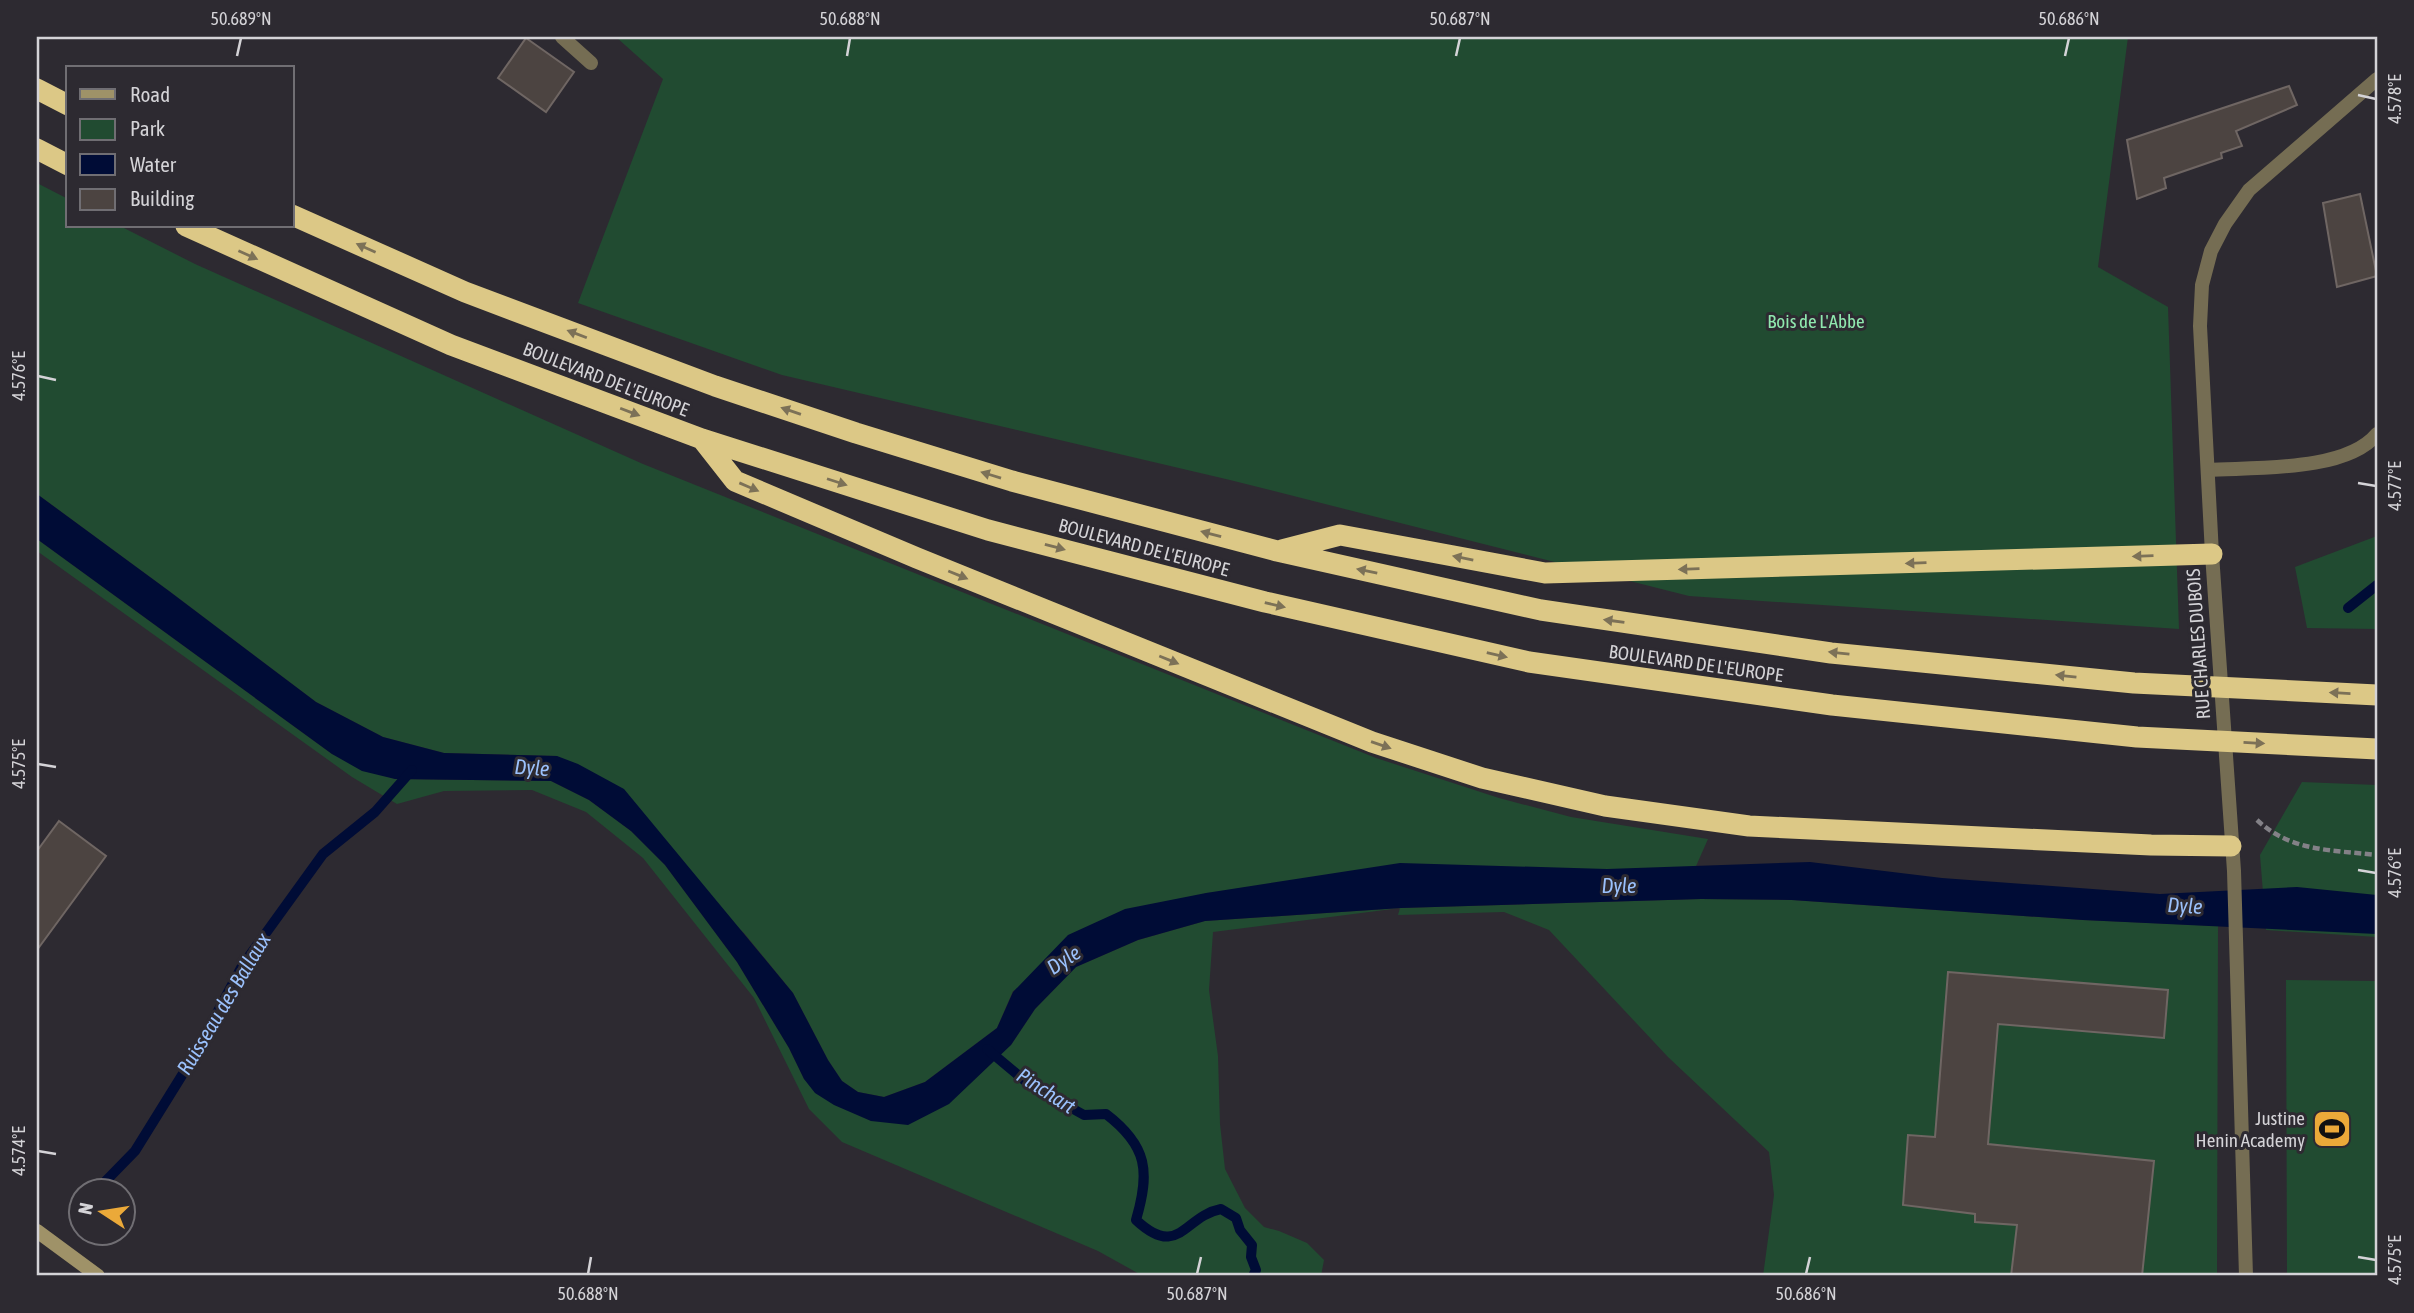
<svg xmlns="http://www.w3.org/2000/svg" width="2414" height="1313" viewBox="0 0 2414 1313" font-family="'Asap Condensed',sans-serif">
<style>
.green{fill:#214b31}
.water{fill:#000c36}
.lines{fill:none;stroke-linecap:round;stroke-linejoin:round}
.stream{stroke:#000c36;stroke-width:10}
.building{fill:#4c4441;stroke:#6f6663;stroke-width:2}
.path{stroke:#838187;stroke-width:4.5;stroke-dasharray:7 3.5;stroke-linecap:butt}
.lane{stroke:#756d53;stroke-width:14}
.street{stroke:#756d53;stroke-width:14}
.secondary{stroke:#9f9268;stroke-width:14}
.highway{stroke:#dcc886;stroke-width:21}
.oneway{fill:#7c7157}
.ticks{fill:none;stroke:#d4d3d7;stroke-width:2.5}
.labels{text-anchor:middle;stroke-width:6;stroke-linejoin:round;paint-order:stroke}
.park-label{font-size:19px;fill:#8fe7ae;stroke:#2d2a31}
.street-label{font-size:19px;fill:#d4d3d7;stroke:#2d2a31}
.poi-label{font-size:19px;fill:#d4d3d7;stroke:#2d2a31;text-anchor:end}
.water-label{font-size:21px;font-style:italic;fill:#9bc1fc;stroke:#2d2a31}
.neatline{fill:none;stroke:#d4d3d7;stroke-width:2.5}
.ticks-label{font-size:18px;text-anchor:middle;fill:#d4d3d7}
</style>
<rect width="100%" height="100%" fill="#2d2a31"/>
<path class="green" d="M616,37H2128L2098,267L2168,307L2179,629L1689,596L1230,480L782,375L578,303L663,79Z
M37,183L68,199V226H120L195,264L643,464L1376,758L1499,798L1571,817L1708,839L1693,873L1206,893L1013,991L997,1028L925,1082L884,1097L858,1092L842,1081L828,1060L793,993L744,933L557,756L444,753L383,737L316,702L169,591L37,494Z
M2377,536V629L2307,628L2295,567Z
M37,539L332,754L395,779L551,781L589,800L631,831L665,865L737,962L789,1048L804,1079L871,1121L1011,1045L1035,1009L1076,967L1138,940L1205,921L1401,908L1701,899L1792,900L2083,920L2218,926L2217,1276H1763L1774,1195L1769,1152L1668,1057L1549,930L1504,912L1398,915L1400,908L1213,932L1209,990L1218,1056L1220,1124L1225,1169L1245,1208L1264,1227L1279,1231L1307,1243L1324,1260L1321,1276H1143L1098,1251L842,1142L809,1109L754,998L643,858L586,812L532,790L444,791L397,804L352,777L37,551Z
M2302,782L2377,785V937L2266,930L2260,855Z
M2286,980L2377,981V1276H2287Z"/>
<path class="water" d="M37,494L169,591L316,702L383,737L444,753L557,756L578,764L624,789L793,993L828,1060L842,1081L858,1092L884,1097L925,1082L997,1028L1013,992L1068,935L1125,909L1206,893L1400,863L1607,869L1810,862L1942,878L2160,894L2297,887L2377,895V934L2083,920L1792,900L1701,899L1401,908L1205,921L1138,940L1076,967L1035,1009L1011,1045L949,1104L908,1125L871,1121L834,1105L815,1093L804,1079L789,1048L737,962L665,865L631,831L589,800L551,781L395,779L362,771L332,754L37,539Z"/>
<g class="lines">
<path class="stream" d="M2348,608L2377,585
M987,1049L1030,1085L1084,1115L1106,1114C1148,1146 1150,1172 1136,1220C1179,1260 1184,1216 1221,1209L1236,1218L1240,1230L1252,1245L1251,1257L1256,1270L1253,1276
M97,1190L135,1151L194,1056L242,966L323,854L375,812L412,770"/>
</g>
<path class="building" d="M526,38L574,72L546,112L498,78Z
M2289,86L2297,105L2236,131L2242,146L2221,153L2222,158L2164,178L2166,188L2137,199L2127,140Z
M2360,194L2377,276L2337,287L2323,203Z
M59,821L106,856L37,950V851Z
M1948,972L2168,990L2164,1038L1998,1024L1988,1144L2154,1161L2142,1276H2011L2017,1225L1975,1222V1214L1903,1205L1908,1135L1935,1137Z"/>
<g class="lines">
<path class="path" d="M2257,820C2291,852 2333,850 2377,855"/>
<path class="lane" d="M2208,470C2255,467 2346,472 2377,434"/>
<path class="street" d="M562,37L591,63
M2246,1276L2234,871L2212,554L2200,326L2202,285L2211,251L2225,224L2249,190L2377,79"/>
<path class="secondary" d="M37,1231L98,1276"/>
<path class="highway" d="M37,89L68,105
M37,149L68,165
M292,215L465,292L715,386L856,433L1012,481L1277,551L1541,610L1831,653L2134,683L2377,695
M186,226L451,345L702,439L988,530L1265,602L1529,662L1832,705L2137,737L2377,749
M702,439L735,481L917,558L1372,742L1482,778L1605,806L1749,826L2151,845L2231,846
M1282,550L1340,535L1545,573L2212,554"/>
</g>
<defs><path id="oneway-solid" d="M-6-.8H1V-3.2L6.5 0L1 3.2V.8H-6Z" transform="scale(1.75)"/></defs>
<g class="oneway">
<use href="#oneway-solid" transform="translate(366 248) rotate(-156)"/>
<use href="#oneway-solid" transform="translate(248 255) rotate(24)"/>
<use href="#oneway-solid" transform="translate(577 334) rotate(-159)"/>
<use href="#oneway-solid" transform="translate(791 411) rotate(-161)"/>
<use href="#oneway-solid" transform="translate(630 412) rotate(21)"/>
<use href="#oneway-solid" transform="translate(991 475) rotate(-163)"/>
<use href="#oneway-solid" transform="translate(837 482) rotate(18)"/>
<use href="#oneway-solid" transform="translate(749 487) rotate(23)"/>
<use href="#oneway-solid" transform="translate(1211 534) rotate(-165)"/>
<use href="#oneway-solid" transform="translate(1055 547) rotate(15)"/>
<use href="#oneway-solid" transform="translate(2143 556) rotate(178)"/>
<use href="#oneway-solid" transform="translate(1463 558) rotate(-169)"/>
<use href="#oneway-solid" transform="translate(1916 563) rotate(178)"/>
<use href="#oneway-solid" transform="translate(1689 569) rotate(178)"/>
<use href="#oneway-solid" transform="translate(1367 571) rotate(-168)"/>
<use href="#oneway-solid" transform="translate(958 575) rotate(22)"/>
<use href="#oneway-solid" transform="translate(1275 605) rotate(13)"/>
<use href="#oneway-solid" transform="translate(1614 621) rotate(-172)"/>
<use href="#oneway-solid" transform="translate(1839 653) rotate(-174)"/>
<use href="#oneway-solid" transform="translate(1497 655) rotate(13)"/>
<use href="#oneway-solid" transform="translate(1169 660) rotate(22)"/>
<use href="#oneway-solid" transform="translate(2066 676) rotate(-174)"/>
<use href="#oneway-solid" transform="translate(2340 693) rotate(-177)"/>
<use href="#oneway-solid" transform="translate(2254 743) rotate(3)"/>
<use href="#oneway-solid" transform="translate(1381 745) rotate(19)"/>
</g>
<path class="ticks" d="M237,56L241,38M847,56L850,38M1456,56L1460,38M2065,56L2069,38M2358,95L2376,99M38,376L56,380M2358,483L2376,486M38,764L56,767M2358,870L2376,873M38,1151L56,1154M2358,1257L2376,1260M588,1274L591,1257M1197,1274L1201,1257M1806,1274L1810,1257"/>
<defs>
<g id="stadium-square" transform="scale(2.0125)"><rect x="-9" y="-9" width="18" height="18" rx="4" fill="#eba939" stroke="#2d2a31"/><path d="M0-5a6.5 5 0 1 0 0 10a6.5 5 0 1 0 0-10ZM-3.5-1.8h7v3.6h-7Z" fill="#111"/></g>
</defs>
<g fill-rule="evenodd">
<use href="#stadium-square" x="2332" y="1129"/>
</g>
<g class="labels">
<g class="park-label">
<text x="1816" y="328">Bois de L'Abbe</text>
</g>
<g class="street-label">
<text transform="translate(606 379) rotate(21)" y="7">BOULEVARD DE L'EUROPE</text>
<text transform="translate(1144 547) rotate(15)" y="7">BOULEVARD DE L'EUROPE</text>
<text transform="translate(2198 644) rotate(-94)" y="7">RUE CHARLES DUBOIS</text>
<text transform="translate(1696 663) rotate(8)" y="7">BOULEVARD DE L'EUROPE</text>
</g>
<g class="poi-label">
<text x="2305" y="1125">Justine<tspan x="2305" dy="22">Henin Academy</tspan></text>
</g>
<g class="water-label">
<text transform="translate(532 768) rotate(4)" y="7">Dyle</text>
<text x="1619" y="893">Dyle</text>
<text transform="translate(2185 906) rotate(3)" y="7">Dyle</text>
<text transform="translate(1064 960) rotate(-33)" y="7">Dyle</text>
<text transform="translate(224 1004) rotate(-59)" y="7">Ruisseau des Ballaux</text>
<text transform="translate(1046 1091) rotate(33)" y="7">Pinchart</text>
</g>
</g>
<rect width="2414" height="1313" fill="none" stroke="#2d2a31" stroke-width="77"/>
<rect x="66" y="66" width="228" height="161" fill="#2d2a31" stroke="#706e73" stroke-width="2"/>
<rect x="80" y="89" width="35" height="10" fill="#9f9268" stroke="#706e73" stroke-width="2"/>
<text x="130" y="102" font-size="21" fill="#d4d3d7">Road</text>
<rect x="80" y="119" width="35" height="21" fill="#214b31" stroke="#706e73" stroke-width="2"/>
<text x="130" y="136" font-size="21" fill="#d4d3d7">Park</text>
<rect x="80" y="154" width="35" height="21" fill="#000c36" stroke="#706e73" stroke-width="2"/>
<text x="130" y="172" font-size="21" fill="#d4d3d7">Water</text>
<rect x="80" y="189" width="35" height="21" fill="#4c4441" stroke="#706e73" stroke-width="2"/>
<text x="130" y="206" font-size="21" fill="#d4d3d7">Building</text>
<g transform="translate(102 1212) rotate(282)"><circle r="33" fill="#2d2a31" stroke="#706e73" stroke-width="2"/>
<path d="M0-5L12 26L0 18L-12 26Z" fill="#eba939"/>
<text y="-10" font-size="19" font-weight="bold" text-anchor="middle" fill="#d4d3d7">N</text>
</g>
<rect x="38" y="38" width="2338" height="1236" class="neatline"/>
<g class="ticks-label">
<text x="241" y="25">50.689°N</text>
<text x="850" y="25">50.688°N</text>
<text x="1460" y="25">50.687°N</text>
<text x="2069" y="25">50.686°N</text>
<text transform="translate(2395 99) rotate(-90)" y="6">4.578°E</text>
<text transform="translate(19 376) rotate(-90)" y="6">4.576°E</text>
<text transform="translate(2395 486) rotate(-90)" y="6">4.577°E</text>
<text transform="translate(19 764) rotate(-90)" y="6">4.575°E</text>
<text transform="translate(2395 873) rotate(-90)" y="6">4.576°E</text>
<text transform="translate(19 1151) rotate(-90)" y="6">4.574°E</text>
<text transform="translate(2395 1260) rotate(-90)" y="6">4.575°E</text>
<text x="588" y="1300">50.688°N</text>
<text x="1197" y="1300">50.687°N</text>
<text x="1806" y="1300">50.686°N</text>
</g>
</svg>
